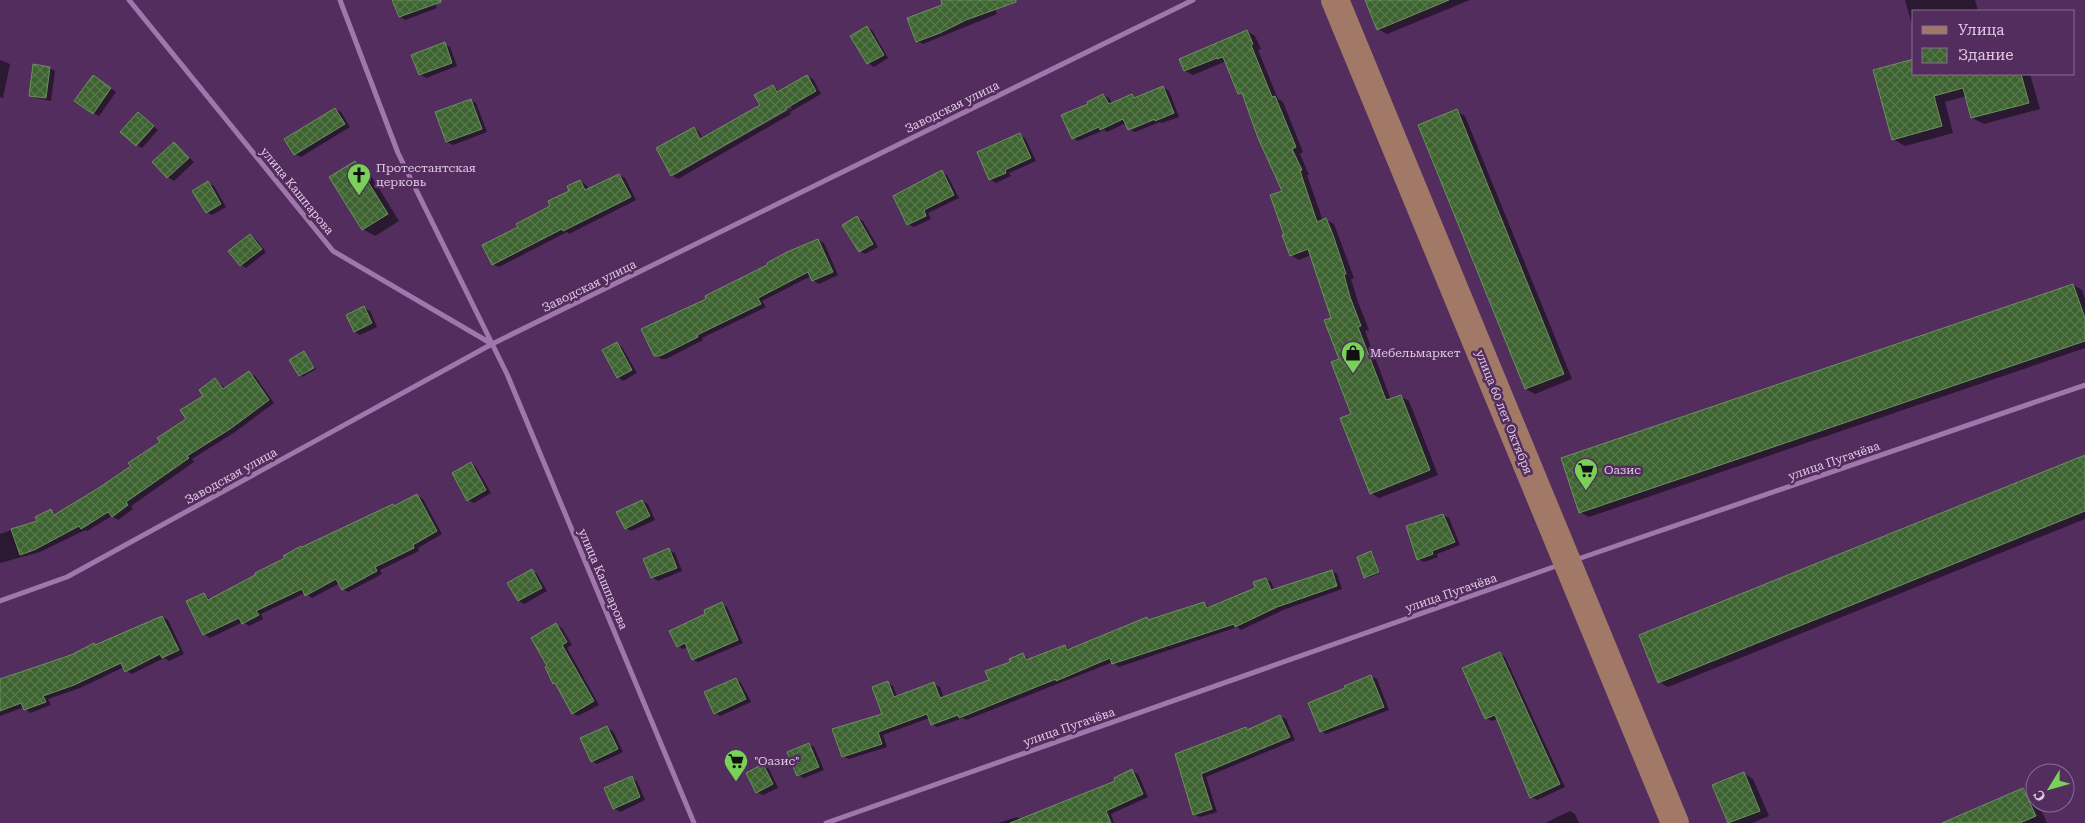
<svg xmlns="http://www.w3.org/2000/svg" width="2085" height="823" viewBox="0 0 2085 823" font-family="'Roboto Serif',serif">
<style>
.shadow{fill:#0007;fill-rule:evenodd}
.building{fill:url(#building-cross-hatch);stroke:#69925c}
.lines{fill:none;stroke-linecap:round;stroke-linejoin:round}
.minor{stroke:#a077ac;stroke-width:5}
.primary{stroke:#a27966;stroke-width:28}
.labels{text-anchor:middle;stroke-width:5;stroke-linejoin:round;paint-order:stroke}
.street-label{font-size:12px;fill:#e0cae6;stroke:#522d5d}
.poi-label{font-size:12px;fill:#e0cae6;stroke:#522d5d;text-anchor:start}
</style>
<defs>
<pattern id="building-cross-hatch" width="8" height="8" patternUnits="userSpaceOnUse" patternTransform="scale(1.25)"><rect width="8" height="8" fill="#3d6330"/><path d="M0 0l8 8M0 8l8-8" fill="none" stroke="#59784e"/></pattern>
</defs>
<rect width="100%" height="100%" fill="#522d5d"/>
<path class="shadow" d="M394,0H434L437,8L405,20L400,16Z
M942,0H992L997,14L923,44L917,41L944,6Z
M1366,0H1470L1387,34L1378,29Z
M1905,0H1975L1978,11H1914V32Z
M867,27L872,30L888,58L874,67L868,63Z
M1247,31L1255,36L1261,49L1258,50L1278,99L1283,102L1303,152L1300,154L1309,175H1307L1323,221L1326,220L1334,224L1354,278L1351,279L1358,302L1369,330L1365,331L1391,400L1400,396L1409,401L1438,475L1379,498L1371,493L1333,318L1311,255L1299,260L1291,255L1286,235L1284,192L1244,95L1239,93L1227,64L1224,62L1193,75L1185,71L1180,60Z
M444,44L450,47L457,66L426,78L420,74Z
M0,60L10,64L3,98L0,97Z
M50,68L55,71L51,101L36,98L30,95Z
M1914,74H2030L2040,109L1984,124L1972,118L1966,96L1945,102L1953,133L1905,146L1893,139Z
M807,76L813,79L821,94L790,112L791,114L678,179L673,176L792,108L791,106L672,175L694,128L699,132L703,139L761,106L773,86L780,92Z
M99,80L116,92L99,116L93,113Z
M1163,87L1169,91L1179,117L1162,123L1160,122L1135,132L1129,129L1126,123L1107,132L1104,130L1078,141L1073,138L1089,105L1103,95L1109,98L1112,104L1132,96L1136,98ZM1160,115L1161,117L1131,130V127Z
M471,100L476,103L487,132L453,145L447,142L436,113Z
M335,109L341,112L350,127L301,157L295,154Z
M1456,111L1465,116L1572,379L1535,394L1526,389L1420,126Z
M139,113L158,130L142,148L136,145Z
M1019,135L1025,138L1036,161L1009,173L1011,176L996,183L990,179L978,153Z
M174,143L194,162L174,181L168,177L154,162Z
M355,163L367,169L399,221L375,236L363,229L331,178Z
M942,172L947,175L959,198L928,213L931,219L914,227L908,224Z
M619,175L625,178L636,200L569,234L567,232L499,267L493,264L519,228L552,207L571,192L580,181L586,185L589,190Z
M208,183L214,186L226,207L212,215L207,212Z
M857,218L863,221L878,247L865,254L860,251Z
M250,235L256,239L266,252L246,268L241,265Z
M818,240L824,243L838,275L819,284L813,280L811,276L762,301L766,307L702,338L703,340L666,359H661L655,355L708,300Z
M2073,285L2082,290L2085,299V348L1589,517L1580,512Z
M364,308L370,311L377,327L360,335L355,332Z
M617,344L622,347L637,373L623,381L618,377Z
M304,352L316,369L302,377L300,375Z
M249,373L255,376L274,403L235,432L192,459L194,462L131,506L133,509L118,520L112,516L87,531L85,530L40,552L0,563V534L38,521L51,511L58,515L133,466L188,419L215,379L226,389Z
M2085,456V519L1668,687L1659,682Z
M471,463L476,467L491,493L474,503L468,500Z
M417,495L423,499L442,534L418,548L419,551L380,570L382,574L348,592L343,589L340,583L312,598L305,593L261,614L263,619L249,626L243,622L210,638L204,634L188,602L204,594L211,600L303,548L395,507Z
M642,501L648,504L655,520L631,531L626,528Z
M1443,515L1449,518L1460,545L1437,554L1438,557L1424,562L1418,559Z
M669,550L675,553L682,571L658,581L652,577Z
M1371,553L1373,554L1380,573L1368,578L1365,577Z
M532,571L537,574L547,591L524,604L518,600Z
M1332,571L1337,574L1342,589L1283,610L1241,630L1237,627L1119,667L1113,662L966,720L963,718L937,727L932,724L929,718L883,735L887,747L849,759L843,756L884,714L888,683L893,686L897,697L934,684L940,687L944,698L990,681L1023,655L1029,660L1065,646L1070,649L1147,619L1150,621L1204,603L1211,608L1257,589L1266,579L1271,582L1274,590Z
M722,604L727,607L743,643L698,662L693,659L688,647L683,649L678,646L707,614Z
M162,617L168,620L184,654L169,661L164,658L132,674L126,671L124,667L80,688L48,699L51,705L30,713L24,707L0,716V683L96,646Z
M556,625L562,628L572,645L567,648L599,705L578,716L573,713L558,685L554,683L548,666Z
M1500,654L1505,657L1565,787L1537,800L1531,797L1498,719L1492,721L1486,718Z
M1371,676L1377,679L1389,710L1326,734L1321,731L1347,688Z
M736,679L741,683L751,702L720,716L715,713Z
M1280,716L1286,719L1295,740L1206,777L1217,812L1200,817L1194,814L1176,755L1246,729L1249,731Z
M607,728L613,731L623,752L597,764L592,761Z
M809,744L814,747L824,770L804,778L798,775Z
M763,766L769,769L778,788L763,795L757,792Z
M1132,771L1138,774L1148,797L1111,814L1114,823H998L1017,817L1021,819L1117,782Z
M1744,773L1753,779L1769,816L1752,823H1729L1714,786Z
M631,778L637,781L645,800L620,812L614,808Z
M2023,789L2035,796V803H2038L2047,823H1945Z
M1570,811L1575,814L1579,823H1545Z"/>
<path class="building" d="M392,0H441V2L399,17Z
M941,0H1016V2L966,20L940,33L916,42L907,18L942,5Z
M1365,0H1449L1377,30Z
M867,26L884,55L867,64L850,36Z
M1247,30L1253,44L1251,45L1272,97L1275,96L1296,147L1292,149L1302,170L1300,171L1317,222L1326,218L1333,235L1346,274L1344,275L1350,297L1361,326L1358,327L1386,400L1401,395L1430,470L1370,494L1340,418L1351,414L1331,362L1339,359L1324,320L1331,318L1308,249L1290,256L1282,235H1284L1270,195L1282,191L1258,138L1242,93L1238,94L1223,57L1217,59V58L1184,71L1179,59Z
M445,42L452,63L419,75L411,55Z
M1914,59V74H2021L2029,103L1971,118L1963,88L1934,96L1942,126L1892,140L1873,70Z
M33,64L50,67L46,98L29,96Z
M93,75L111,88L93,114L74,101Z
M807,75L816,91L785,109L786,110L671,176L656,148L694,127L700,139L760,105L754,95L773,85L777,92Z
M1163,86L1174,113L1155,121V119L1128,130L1123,119L1100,130L1099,127L1072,139L1061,115L1088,104L1087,102L1103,94L1109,104L1132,94L1134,98Z
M471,99L482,129L446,142L435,112Z
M335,108L345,124L294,155L284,139Z
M1457,109L1564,374L1525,389L1418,125Z
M138,112L154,126L136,146L120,132Z
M1020,133L1031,158L1005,170L1006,173L989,180L977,152Z
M174,142L189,158L167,178L152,162Z
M355,161L388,214L362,230L329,177Z
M942,170L954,195L924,210L926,216L907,225L893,196Z
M619,174L631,197L563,231L562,229L492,265L482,245L518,227L516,224L550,206L548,201L569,191L567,186L580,180L585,190Z
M208,181L221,204L206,213L192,191Z
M857,216L873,244L859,252L842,225Z
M250,234L262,249L240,266L228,251Z
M818,239L833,272L812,281L808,272L758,298L761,304L697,335L698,337L660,356H654L641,329L706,299L705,296L767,265V263L787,252Z
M2073,284L2085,318V341L1579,513L1561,458Z
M364,306L372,323L354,332L346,315Z
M617,342L632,370L617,378L602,350Z
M304,351L314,368L299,376L289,360Z
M249,371L269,400L230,429L187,456L189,458L126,502L128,505L112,517L108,512L81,529L79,526L34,550L20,555L11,529L37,521L35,517L51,509L54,515L97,489L131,466L128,463L160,442L157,438L186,419L180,410L203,396L199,390L215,378L223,389Z
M2085,455V511L1658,683L1639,635Z
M471,462L486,490L467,501L452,473Z
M417,494L437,531L413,545L414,548L375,567L377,571L342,590L336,579L305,596L302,589L256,611L259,615L242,624L239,618L203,635L186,601L204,593L208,600L255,575V573L285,558L283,556L301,546L302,547L393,504L394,506Z
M642,500L650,516L625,529L616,512Z
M1443,514L1455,542L1432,551L1433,554L1417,560L1406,526Z
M669,548L677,568L651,578L643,559Z
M1371,551L1379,572L1364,578L1357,557Z
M532,569L542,588L518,601L507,583Z
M1332,570L1337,586L1277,607L1235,627L1234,624L1112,664L1110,658L1056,681V679L959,718L958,715L931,725L927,714L878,732L882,744L842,757L832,729L882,714L872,687L888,681L894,697L934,682L940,698L989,680L985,671L1010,662L1009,659L1023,653L1026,660L1065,645L1067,650L1147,617L1148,620L1204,602L1207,608L1255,588L1253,582L1266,578L1271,590Z
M722,602L738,640L692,660L685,643L677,647L669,631L705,614L704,610Z
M162,616L179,650L162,658L160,654L125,672L121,663L74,685L43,696L46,702L24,710L21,703L0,711V679L71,655L94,643L95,645Z
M556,623L567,642L562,645L594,701L572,714L555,683L553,684L545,667L547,666L531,638Z
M1500,652L1560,784L1530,798L1495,715L1485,719L1462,668Z
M1371,675L1384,707L1320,732L1308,703L1345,688L1344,686Z
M736,678L746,699L714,714L704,692Z
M1280,715L1290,737L1201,774L1212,809L1193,815L1175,754L1246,727L1247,730Z
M607,726L618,749L591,762L580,738Z
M809,743L819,767L797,776L787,752Z
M763,764L773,784L756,793L746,773Z
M1132,769L1143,794L1106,811L1111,823H1010L1115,781L1114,778Z
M1744,772L1760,811L1728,823L1712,785Z
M632,776L640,797L613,809L604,788Z
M2023,788L2036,816L2020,823H1942Z"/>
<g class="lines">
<path class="minor" d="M129,0L333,251L492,344
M340,0L398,153L507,374L694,823
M1575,560L2085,385
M0,601L67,577L492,344L1193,0
M826,823L1559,565"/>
<path class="primary" d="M1335,0L1675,823"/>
</g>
<defs>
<g id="church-pin" transform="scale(1.25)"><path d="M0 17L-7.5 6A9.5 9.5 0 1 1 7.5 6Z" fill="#78d258" stroke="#522d5d"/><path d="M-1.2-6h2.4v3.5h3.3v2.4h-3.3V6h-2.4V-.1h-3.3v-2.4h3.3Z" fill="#111"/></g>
<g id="shop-pin" transform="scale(1.25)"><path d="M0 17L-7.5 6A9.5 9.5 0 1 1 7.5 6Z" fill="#78d258" stroke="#522d5d"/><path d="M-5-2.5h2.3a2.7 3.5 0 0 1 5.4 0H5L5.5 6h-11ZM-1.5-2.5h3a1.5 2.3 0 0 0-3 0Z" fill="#111"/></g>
<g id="supermarket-pin" transform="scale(1.25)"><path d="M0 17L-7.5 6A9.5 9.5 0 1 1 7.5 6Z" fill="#78d258" stroke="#522d5d"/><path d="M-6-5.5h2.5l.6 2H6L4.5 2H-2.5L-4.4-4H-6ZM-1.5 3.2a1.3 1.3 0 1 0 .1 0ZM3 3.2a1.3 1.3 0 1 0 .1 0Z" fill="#111"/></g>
</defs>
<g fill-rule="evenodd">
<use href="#church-pin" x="359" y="175"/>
<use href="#shop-pin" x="1353" y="353"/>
<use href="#supermarket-pin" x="1586" y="470"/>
<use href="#supermarket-pin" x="736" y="761"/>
</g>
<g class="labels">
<g class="street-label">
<text transform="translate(952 107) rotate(-26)" y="4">Заводская улица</text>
<text transform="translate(297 191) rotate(51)" y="4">улица Кашпарова</text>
<text transform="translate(589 286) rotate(-26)" y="4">Заводская улица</text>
<text transform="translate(1504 412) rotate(68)" y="4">улица 60 лет Октября</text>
<text transform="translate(1834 461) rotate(-19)" y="4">улица Пугачёва</text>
<text transform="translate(231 476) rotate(-29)" y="4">Заводская улица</text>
<text transform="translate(603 579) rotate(67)" y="4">улица Кашпарова</text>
<text transform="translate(1451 593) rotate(-19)" y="4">улица Пугачёва</text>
<text transform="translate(1069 727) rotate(-19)" y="4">улица Пугачёва</text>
</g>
<g class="poi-label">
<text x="376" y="172">Протестантская<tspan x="376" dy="14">церковь</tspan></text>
<text x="1370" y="357">Мебельмаркет</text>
<text x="1604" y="474">Оазис</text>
<text x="754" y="765">"Оазис"</text>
</g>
</g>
<rect x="1912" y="10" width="162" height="65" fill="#522d5d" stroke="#8b6c94"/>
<rect x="1922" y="26" width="25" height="8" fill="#a27966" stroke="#8b6c94"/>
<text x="1958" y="35" font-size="15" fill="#e0cae6">Улица</text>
<rect x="1922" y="48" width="25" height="15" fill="url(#building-cross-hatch)" stroke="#8b6c94"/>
<text x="1958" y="60" font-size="15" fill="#e0cae6">Здание</text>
<g transform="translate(2050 788) rotate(233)"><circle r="24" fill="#522d5d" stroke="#8b6c94"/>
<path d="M0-4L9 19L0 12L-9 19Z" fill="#78d258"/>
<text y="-8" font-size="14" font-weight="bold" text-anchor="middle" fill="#e0cae6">С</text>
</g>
</svg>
